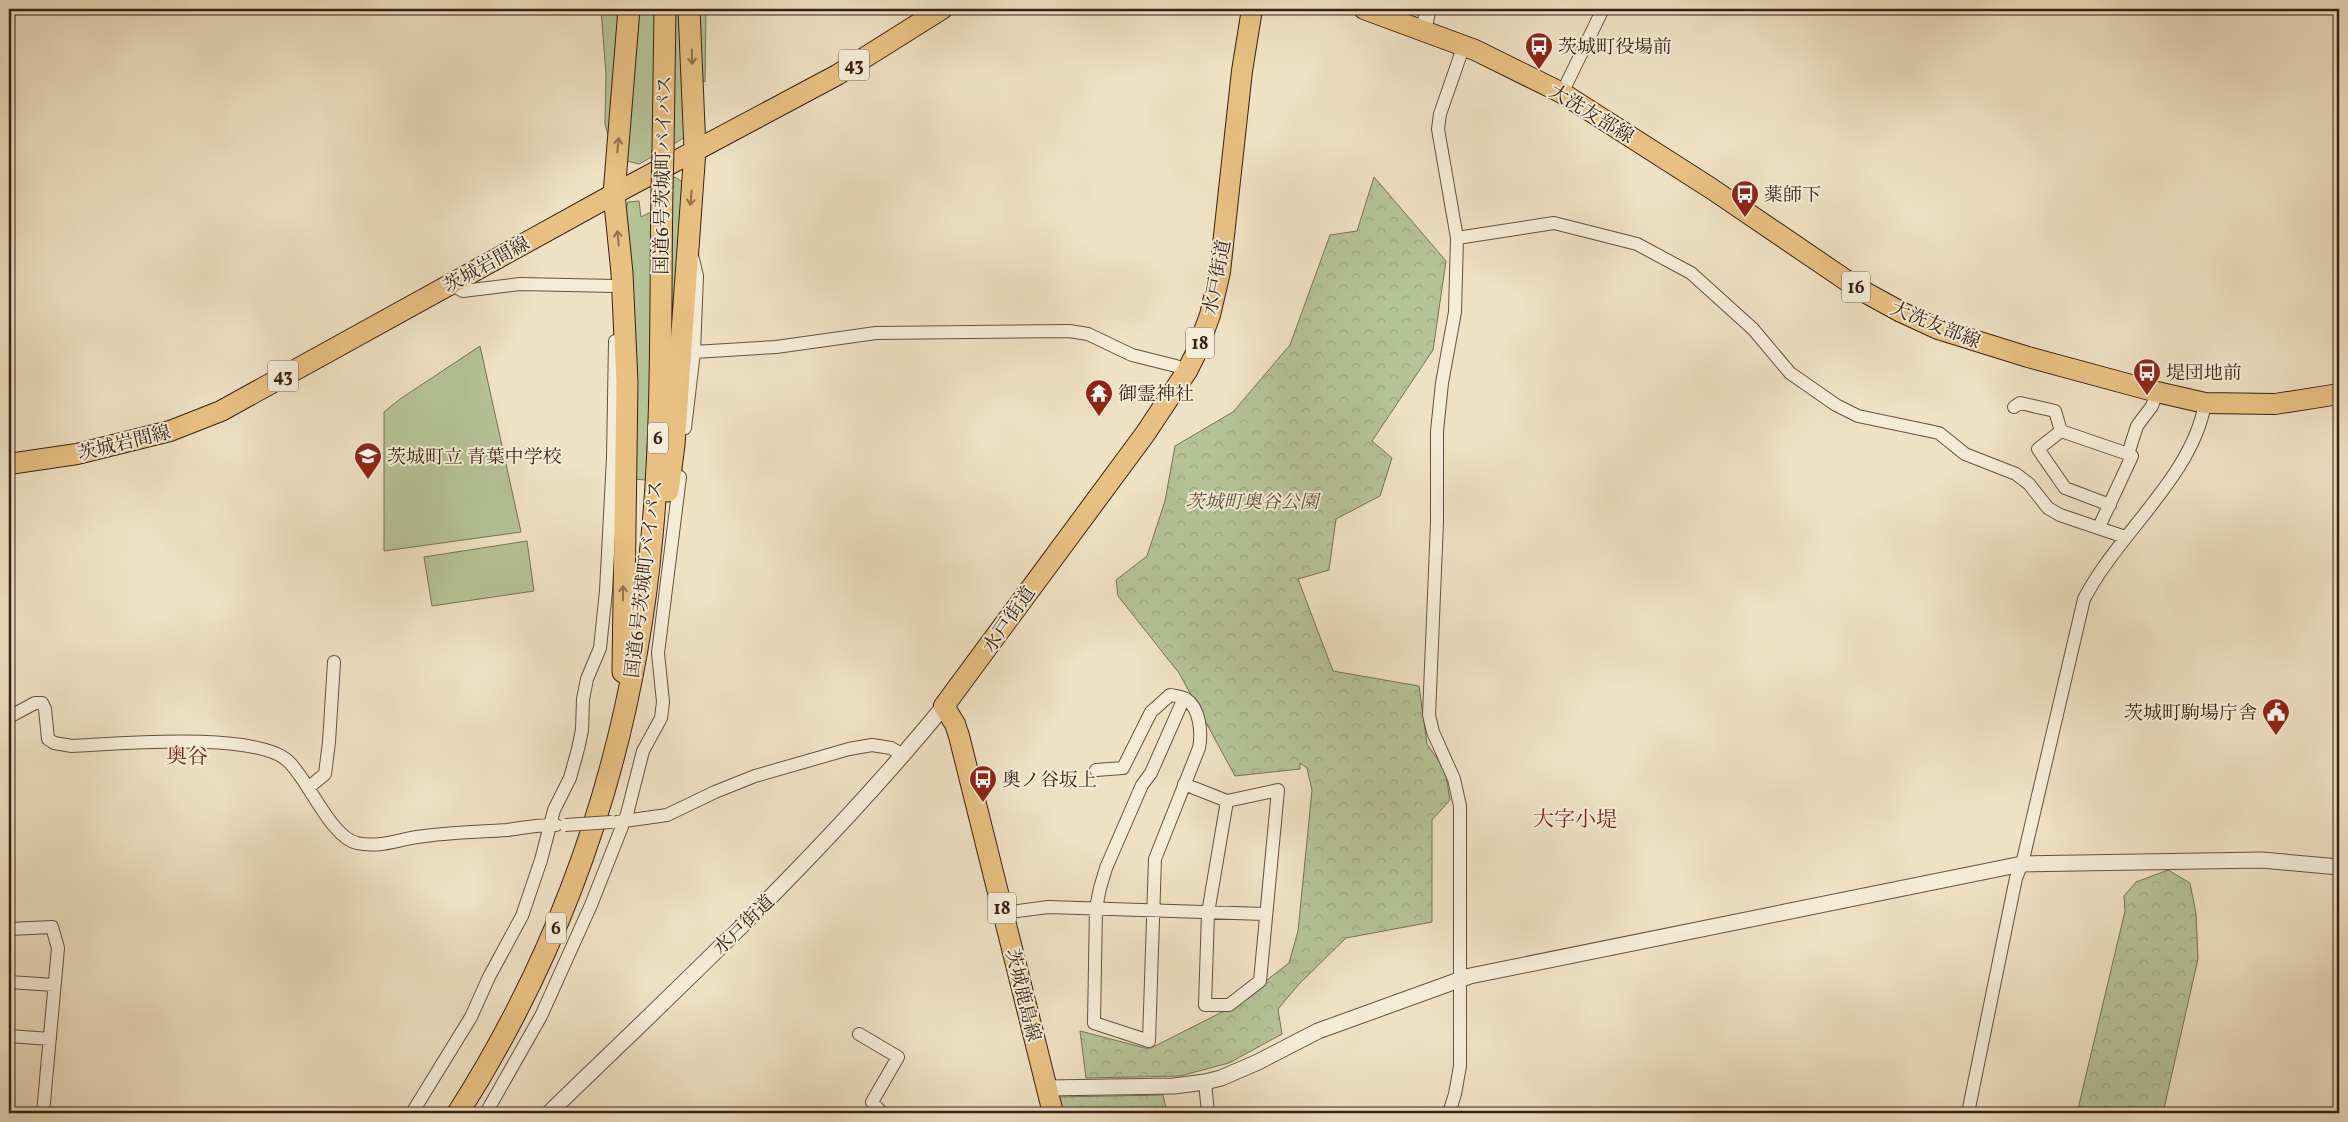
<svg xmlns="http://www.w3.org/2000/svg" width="2348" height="1122" viewBox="0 0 2348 1122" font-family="Vollkorn,'Noto Serif JP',serif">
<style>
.green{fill:#b5c397;stroke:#777154}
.forest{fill:url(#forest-crowns);stroke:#777154}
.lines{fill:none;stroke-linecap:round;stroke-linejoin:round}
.minor-casing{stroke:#66503e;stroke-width:14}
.tertiary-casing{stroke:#66503e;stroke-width:17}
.primary-casing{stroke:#391f12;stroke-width:22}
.trunk-casing{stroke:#391f12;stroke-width:23}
.minor{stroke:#f5ecd8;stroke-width:12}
.tertiary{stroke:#f5ecd8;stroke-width:15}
.primary{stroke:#e8c082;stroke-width:20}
.trunk{stroke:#e8c082;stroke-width:21}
.minor-bridge-casing{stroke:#66503e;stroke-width:14;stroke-linecap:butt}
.trunk-bridge-casing{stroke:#391f12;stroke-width:23;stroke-linecap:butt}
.minor-bridge{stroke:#f5ecd8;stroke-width:12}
.trunk-bridge{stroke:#e8c082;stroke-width:21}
.oneway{stroke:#90704a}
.labels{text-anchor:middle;stroke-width:4;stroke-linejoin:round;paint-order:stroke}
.shield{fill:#f5ecd8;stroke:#715c4d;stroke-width:1}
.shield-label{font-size:18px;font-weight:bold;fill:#391f12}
.poi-label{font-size:19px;fill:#391f12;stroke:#f5ecd8;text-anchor:start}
.street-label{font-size:19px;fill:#391f12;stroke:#f5ecd8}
.park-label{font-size:19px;font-style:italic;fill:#5e503a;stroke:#f5ecd8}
.quarter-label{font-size:21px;fill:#7a1f14;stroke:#f5ecd8}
</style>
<defs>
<pattern id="forest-crowns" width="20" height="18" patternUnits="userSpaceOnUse" patternTransform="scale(1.25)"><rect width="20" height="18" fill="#b5c397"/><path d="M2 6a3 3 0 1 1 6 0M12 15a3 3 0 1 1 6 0" fill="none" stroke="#9ca781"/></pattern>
</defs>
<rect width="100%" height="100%" fill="#efe1c3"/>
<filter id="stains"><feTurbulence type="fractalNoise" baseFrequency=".004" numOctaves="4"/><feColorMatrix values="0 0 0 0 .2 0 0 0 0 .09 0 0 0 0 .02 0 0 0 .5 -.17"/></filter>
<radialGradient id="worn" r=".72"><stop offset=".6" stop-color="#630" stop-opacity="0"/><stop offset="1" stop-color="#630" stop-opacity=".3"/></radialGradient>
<path class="green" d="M601,9H625L611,146L605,124L606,75Z
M635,9H660L657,154L639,164L623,160Z
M673,9H684L691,133L671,146Z
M698,9H706L705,82L702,80Z
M675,177L688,186L666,428L670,180Z
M639,201L641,217L655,210L647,480L632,479L625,213L628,202Z
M480,346L521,532L384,551V412L400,399Z
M527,541L534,591L432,606L424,557Z"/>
<path class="forest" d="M1374,177L1446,261L1433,350L1372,441L1392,458L1380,496L1336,519L1329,570L1298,579L1333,671L1419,686L1427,744L1445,770L1450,800L1432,820V922L1346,938L1299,984L1278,1009L1282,1034L1229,1063L1180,1076L1086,1078L1080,1031L1149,1049L1232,1007L1289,963L1298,931L1312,790L1307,768L1300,763V769L1235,776L1179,673L1118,596L1116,580L1147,556L1165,501L1175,446L1233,412L1290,345L1330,235L1357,231Z
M2168,870L2190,883L2196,914L2198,959L2163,1113H2077L2125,911L2124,896L2136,882Z
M1163,1095L1166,1108L1062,1112L1057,1097Z"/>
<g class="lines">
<g class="minor-casing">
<path id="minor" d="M1562,93L1603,9
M1457,238L1554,223L1637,244L1691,273L1753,329L1790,373L1836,405L1858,416L1939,433L1965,454L2016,474L2029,484L2048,508L2060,515L2125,537
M451,284L463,291L520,284L615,286
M694,352L776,347L876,333L1069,331L1088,334L1132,355L1176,366L1187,371
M2014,407L2020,403L2055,411L2061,431L2128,454
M685,428L694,352L697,276L693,259
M2061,431L2038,449L2065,488L2110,505
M2099,527L2132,456L2128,454L2137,426L2152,406L2157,392
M9,717L35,703H42L45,709L48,739L54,743L72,746C117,744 255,731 288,761C308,779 331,838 357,843C378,848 397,840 417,837C447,832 477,832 507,830C523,828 540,824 556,825
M1096,770L1123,768L1151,712L1170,695C1175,696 1181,696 1186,699C1200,708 1202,733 1199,748L1155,859L1149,1041L1094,1023L1096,908L1100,888L1106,868L1142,785L1151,773L1184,698
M1184,784L1227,801L1278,790L1260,981L1229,1005H1205L1208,913L1227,801
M308,788L325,774L329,742L334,662
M617,822L667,815L715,792L755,776L849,749L872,745L891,748L903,755
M1003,913L1048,907L1265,914
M9,929L52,927L58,948L43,1113
M9,982L54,985
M859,1034L898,1057L872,1102L882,1113
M9,1036L50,1039
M1205,1082L1208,1113
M412,1113L471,1017L489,977L522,916L541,860L554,810L570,778L578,749L582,730L583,699L587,679L600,648L606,591L613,458L615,341
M486,1113L541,1016L591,905L627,814L643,751L661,718L663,702L658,653L680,477
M1449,1113L1455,1094L1460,1066V806L1454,779L1433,732L1429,715L1437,522V431L1442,383L1455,312L1457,238L1438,129L1440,114L1464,45
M1968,1113L2016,878L2022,864L2084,599C2118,533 2193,476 2205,403"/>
</g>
<g class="tertiary-casing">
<path id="tertiary" d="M1424,29L1428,9
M1047,1088L1174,1086L1205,1082L1221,1078L1258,1062L1318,1031L1470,976L2022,864L2262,860L2339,867
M549,1113C685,981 824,853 944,706"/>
</g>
<g class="primary-casing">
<path id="primary" d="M1364,9L1475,50L1562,93L1712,189L1859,289L1901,312L1938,329L2028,357L2157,392L2205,403L2275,404L2339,394
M9,464L77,454L170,431L221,411L614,194L837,75L942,9
M1053,1113L959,736L955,724L944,706L1145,434L1187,371L1196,353L1210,315L1220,272L1242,71L1252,9"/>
</g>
<g class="trunk-casing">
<path id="trunk" d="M663,150L665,9
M668,491L674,445L695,150L689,9
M623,672L627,382L622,273L614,194L629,9
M458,1113C570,937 633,744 652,536C663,421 660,304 662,188"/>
</g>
<use href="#minor" class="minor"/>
<use href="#tertiary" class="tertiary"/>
<use href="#primary" class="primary"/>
<use href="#trunk" class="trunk"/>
<g class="minor-bridge-casing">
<path id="minor-bridge" d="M565,825L612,822"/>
</g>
<g class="trunk-bridge-casing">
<path id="trunk-bridge" d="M662,188L663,150"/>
</g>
<use href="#minor-bridge" class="minor-bridge"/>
<use href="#trunk-bridge" class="trunk-bridge"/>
</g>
<defs><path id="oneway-shaft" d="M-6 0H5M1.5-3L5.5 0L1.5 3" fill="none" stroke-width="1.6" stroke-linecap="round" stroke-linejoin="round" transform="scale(1.25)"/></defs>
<g class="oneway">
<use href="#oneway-shaft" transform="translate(692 57) rotate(88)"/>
<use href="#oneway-shaft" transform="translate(618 145) rotate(-84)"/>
<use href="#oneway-shaft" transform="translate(691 198) rotate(95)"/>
<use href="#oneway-shaft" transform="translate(618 238) rotate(-96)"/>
<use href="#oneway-shaft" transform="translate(623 593) rotate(-89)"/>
</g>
<defs>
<g id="bus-pin" transform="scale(1.4375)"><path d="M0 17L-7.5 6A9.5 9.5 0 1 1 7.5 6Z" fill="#8f2418" stroke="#f5ecd8"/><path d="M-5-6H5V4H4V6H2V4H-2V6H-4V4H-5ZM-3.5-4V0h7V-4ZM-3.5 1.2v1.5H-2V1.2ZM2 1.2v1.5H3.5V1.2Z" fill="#fff"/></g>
<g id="temple-pin" transform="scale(1.4375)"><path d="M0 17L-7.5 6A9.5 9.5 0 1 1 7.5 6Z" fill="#8f2418" stroke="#f5ecd8"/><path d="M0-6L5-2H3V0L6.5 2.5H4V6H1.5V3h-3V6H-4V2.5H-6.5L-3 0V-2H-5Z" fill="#fff"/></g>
<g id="school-pin" transform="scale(1.4375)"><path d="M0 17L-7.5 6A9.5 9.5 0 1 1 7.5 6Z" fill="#8f2418" stroke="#f5ecd8"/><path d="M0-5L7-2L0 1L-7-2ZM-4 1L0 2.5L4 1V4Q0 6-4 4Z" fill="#fff"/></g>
<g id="civic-pin" transform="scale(1.4375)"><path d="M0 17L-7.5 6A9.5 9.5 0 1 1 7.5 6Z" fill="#8f2418" stroke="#f5ecd8"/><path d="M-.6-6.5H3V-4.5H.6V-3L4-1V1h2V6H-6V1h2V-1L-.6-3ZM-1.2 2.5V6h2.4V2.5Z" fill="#fff"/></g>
</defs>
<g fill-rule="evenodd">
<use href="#bus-pin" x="1539" y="46"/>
<use href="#bus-pin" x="1745" y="194"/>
<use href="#bus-pin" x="2147" y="372"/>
<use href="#temple-pin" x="1099" y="393"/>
<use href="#school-pin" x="368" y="456"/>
<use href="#civic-pin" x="2276" y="712"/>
<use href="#bus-pin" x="983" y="779"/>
</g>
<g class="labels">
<g class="shield">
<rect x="839" y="49.5" width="30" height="31" rx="4"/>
<rect x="1842" y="271.5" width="28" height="31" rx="4"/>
<rect x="1186" y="327.5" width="28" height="31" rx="4"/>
<rect x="268" y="360.5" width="30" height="31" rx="4"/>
<rect x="648" y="422.5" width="20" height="31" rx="4"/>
<rect x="988" y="892.5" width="28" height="31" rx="4"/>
<rect x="546" y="912.5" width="20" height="31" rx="4"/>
</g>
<g class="shield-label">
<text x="854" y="71">43</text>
<text x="1856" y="293">16</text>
<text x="1200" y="349">18</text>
<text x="283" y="382">43</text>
<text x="658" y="444">6</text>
<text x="1002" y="914">18</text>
<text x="556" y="934">6</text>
</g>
<g class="poi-label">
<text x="1558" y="53">茨城町役場前</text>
<text x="1764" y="201">薬師下</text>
<text x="2166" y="379">堤団地前</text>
<text x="1118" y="400">御霊神社</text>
<text x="387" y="463">茨城町立 青葉中学校</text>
<text x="2257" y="719" text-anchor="end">茨城町駒場庁舎</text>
<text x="1002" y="786">奥ノ谷坂上</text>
</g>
<g class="street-label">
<text transform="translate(1592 113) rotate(31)" y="7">大洗友部線</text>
<text transform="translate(662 175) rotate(-89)" y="7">国道6号茨城町バイパス</text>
<text transform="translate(486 264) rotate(-29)" y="7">茨城岩間線</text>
<text transform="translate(1216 277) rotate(-79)" y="7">水戸街道</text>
<text transform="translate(1936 324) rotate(22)" y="7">大洗友部線</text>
<text transform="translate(124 442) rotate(-14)" y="7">茨城岩間線</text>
<text transform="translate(643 579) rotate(-83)" y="7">国道6号茨城町バイパス</text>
<text transform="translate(1008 619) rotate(-55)" y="7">水戸街道</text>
<text transform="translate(743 924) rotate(-44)" y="7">水戸街道</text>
<text transform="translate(1024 995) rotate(76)" y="7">茨城鹿島線</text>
</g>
<g class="park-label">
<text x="1252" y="508">茨城町奥谷公園</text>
</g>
<g class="quarter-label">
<text x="187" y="763">奥谷</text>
<text x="1575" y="826">大字小堤</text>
</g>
</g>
<rect width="2348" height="1122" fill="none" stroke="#efe1c3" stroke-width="30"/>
<rect x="10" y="10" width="2328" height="1102" fill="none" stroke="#391f12" stroke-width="2.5"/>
<rect x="15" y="15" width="2318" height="1092" fill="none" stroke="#391f12"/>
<rect width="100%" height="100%" filter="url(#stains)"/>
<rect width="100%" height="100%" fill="url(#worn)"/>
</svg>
